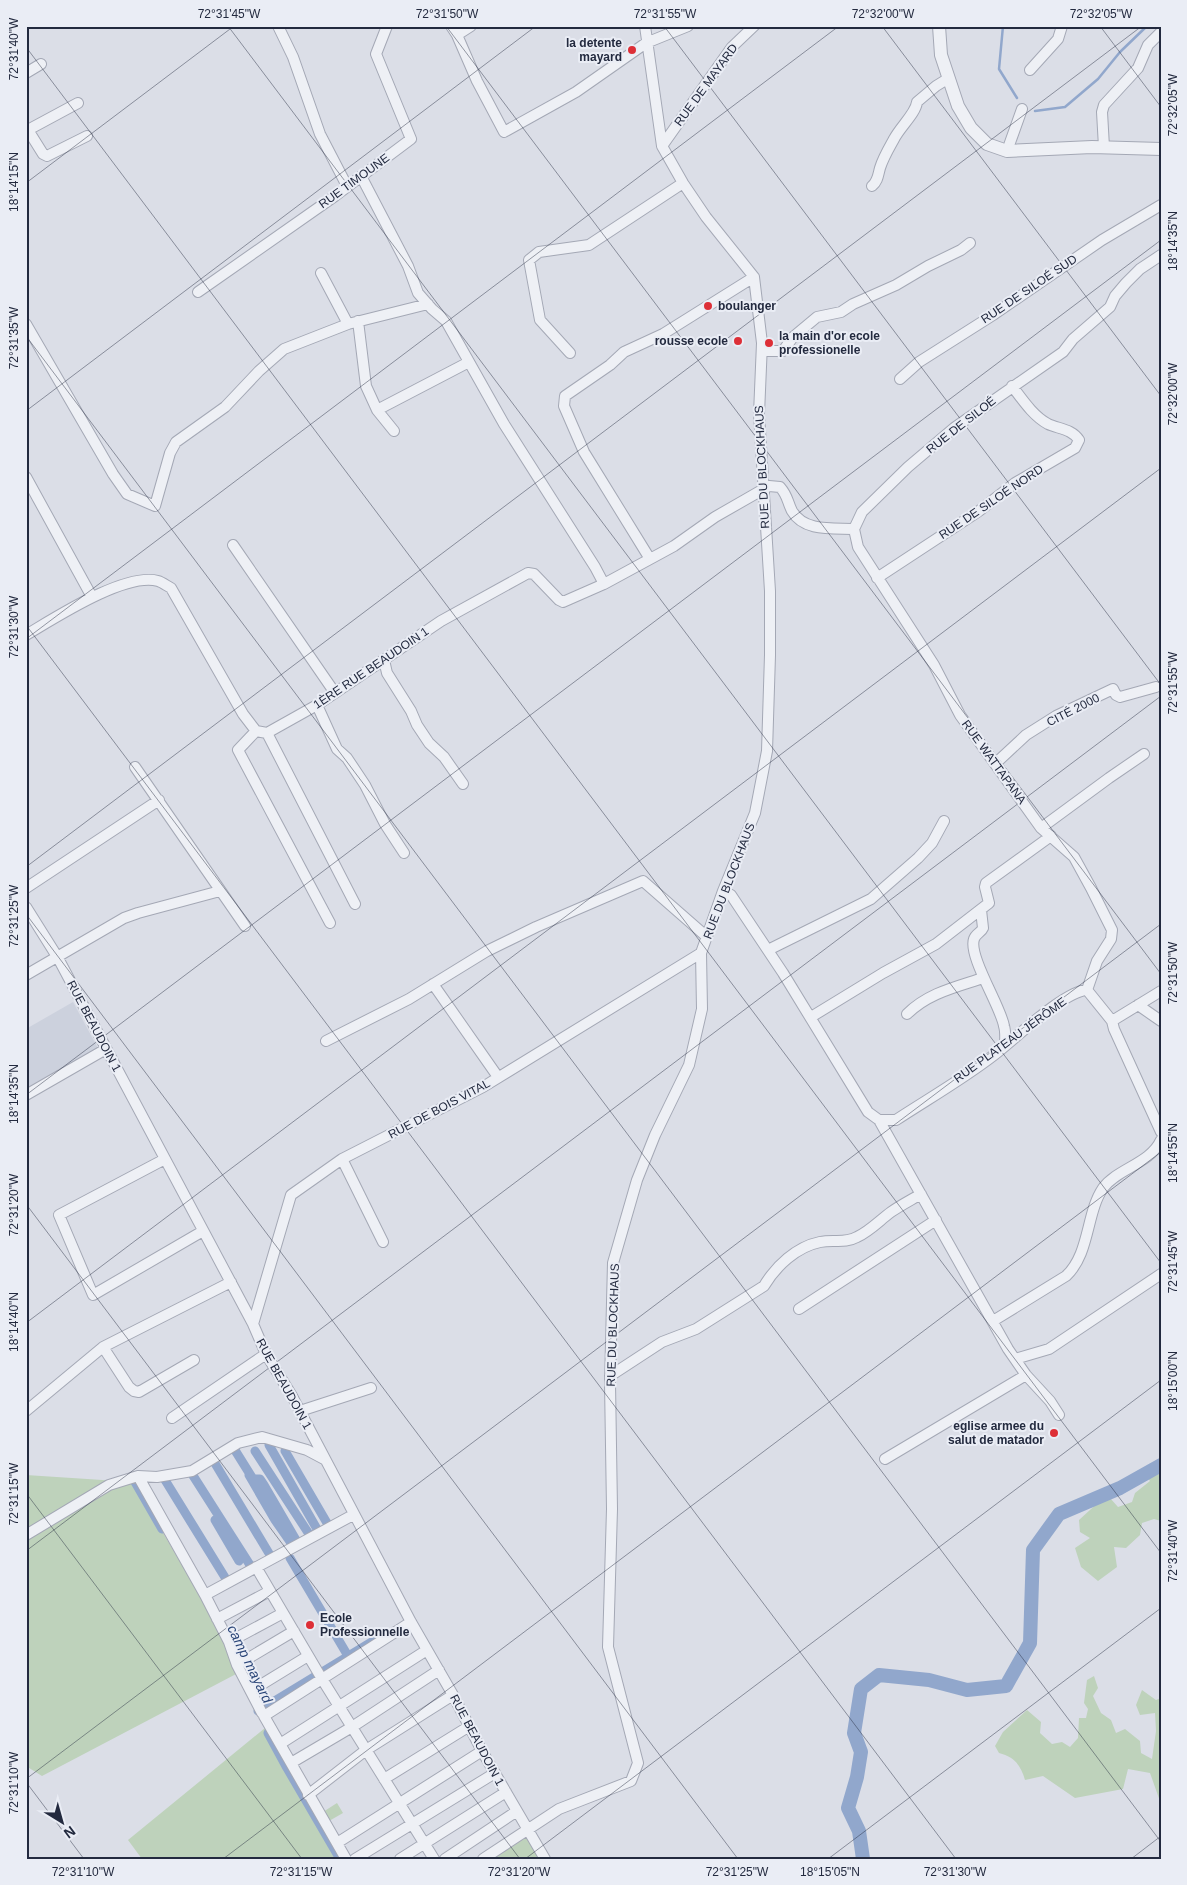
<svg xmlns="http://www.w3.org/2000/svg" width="1187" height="1885" viewBox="0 0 1187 1885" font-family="Arial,sans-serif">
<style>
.built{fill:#ccd1dd}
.green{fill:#bed2bb}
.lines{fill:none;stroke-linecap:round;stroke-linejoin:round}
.stream{stroke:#91a7cc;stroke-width:2.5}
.canal{stroke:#91a7cc;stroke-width:9}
.river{stroke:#91a7cc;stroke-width:14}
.minor-casing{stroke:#a4a8b5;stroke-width:12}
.tertiary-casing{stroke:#a4a8b5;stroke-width:14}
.minor{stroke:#eef0f5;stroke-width:10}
.tertiary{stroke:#eef0f5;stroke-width:12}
.ticks{fill:none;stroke:#232a3f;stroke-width:1;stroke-opacity:0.45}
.poi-dot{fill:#dd2f37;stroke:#eaedf5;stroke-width:2}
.labels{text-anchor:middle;stroke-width:4;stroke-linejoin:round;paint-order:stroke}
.poi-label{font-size:12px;font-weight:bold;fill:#232a3f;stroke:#eaedf5;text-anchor:end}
.street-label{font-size:12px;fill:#232a3f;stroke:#eaedf5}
.water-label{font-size:14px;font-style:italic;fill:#294477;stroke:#eaedf5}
.neatline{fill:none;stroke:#232a3f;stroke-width:2}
.ticks-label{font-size:12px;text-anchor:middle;fill:#232a3f}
</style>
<rect width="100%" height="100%" fill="#dbdee7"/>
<path class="built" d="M73,1002L100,1052L26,1094V1029Z"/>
<path class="green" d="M1161,1464V1521L1154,1519L1142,1523L1140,1535L1126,1548L1114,1547L1117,1567L1098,1581L1081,1567L1075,1548L1090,1538L1080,1532L1079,1520L1102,1499L1110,1498L1118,1507L1132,1502L1135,1493L1150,1481L1144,1473L1158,1468Z
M26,1475L133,1482L201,1597L238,1673L42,1776L26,1766Z
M1094,1676L1098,1688L1093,1696L1101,1713L1111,1720L1116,1733L1125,1729L1140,1741L1141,1753L1152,1759L1156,1731L1155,1713L1140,1715L1136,1705L1142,1690L1156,1700L1161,1698V1804L1150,1773L1128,1769L1123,1789L1075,1798L1043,1776L1025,1780C1021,1766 1015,1757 999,1753L995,1746L1003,1732L1027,1710L1041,1722L1040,1733L1052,1744L1062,1742L1070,1747L1078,1738L1079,1718H1086L1088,1709L1084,1703L1087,1680Z
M265,1728L342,1859H142L128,1840Z
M337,1803L343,1813L329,1821L323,1812Z
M527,1837L540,1859H493Z"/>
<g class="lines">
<path class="stream" d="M1003,26L999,69L1017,98
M1035,111L1065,107L1098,79L1120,52L1147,26"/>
<path class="canal" d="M269,1445L317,1529
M233,1447L253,1479H260L264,1485L296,1540
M255,1451L309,1534
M285,1451L327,1523
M213,1460L270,1555
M192,1474L250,1565
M249,1475L275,1520L291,1543
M165,1480L226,1579
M135,1482L162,1529
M215,1520L239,1561
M290,1558L348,1656
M258,1711L373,1641
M268,1733L287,1768L340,1859"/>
<path class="river" d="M863,1859L859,1831L848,1808L857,1777L861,1752L854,1733L861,1689L879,1675L929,1680L967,1690L1006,1686L1030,1643L1033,1550L1059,1514L1120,1488L1161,1465"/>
<g class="minor-casing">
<path id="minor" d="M278,26L293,57L320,134L347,186
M451,26L457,35L477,81L504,132L576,92L646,43L688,26
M457,35L471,26
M1030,70L1058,39L1062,26
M26,73L41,64
M28,130L43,154L47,156L87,136
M26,131L78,103
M662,146L732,47L754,26
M1104,147L1102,112L1104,105L1138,68L1148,45L1161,32
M1007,151L1022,109
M361,176L408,266L418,293L432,309L446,321L504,424L595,567L604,584
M872,186C878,181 878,175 880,168C883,158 889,148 894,139C900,127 916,113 917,102L936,86L949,78
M321,273L348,324
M198,292L335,196L411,139L376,54L387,26
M358,321L366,386L377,410L394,431
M26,324L113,474L127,494L155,506L170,453L176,442L225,407L259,371L284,349L348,324L428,304
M762,351H783L793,337L817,317L841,312L853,304L896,285L928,266L961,250L970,243
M570,353L540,320L529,260L539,252L589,245L683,183
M900,379L919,362L993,315L1102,240L1161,205
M377,410L469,362
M26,477L92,597
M233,545L335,693
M650,559L584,452L564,406L565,396L610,365L624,352L663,334L754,277
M877,578L979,511L1015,483L1075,448L1079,440C1072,429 1059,429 1048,424C1033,416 1022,399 1012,386
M26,635C55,618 125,572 158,581C162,582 167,586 171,588L243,714L256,731L267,733L317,705L441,621L528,573L534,574L559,600L563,602L604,584L674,546L715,517L769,486L780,487C788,496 787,501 792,511C804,532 833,528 854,529
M384,660L387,673L411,711L417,725L429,743L444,757L463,784
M317,705L337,749L347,758L365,785L385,824L404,853
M256,731L238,750L330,923
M267,733L355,904
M996,763L1026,735L1056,716L1113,689L1116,695L1120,697L1156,687
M135,767L245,926
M1041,828L1109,778L1144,754
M26,888L159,800
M723,891L731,895L783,973L868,1112L879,1120H896C928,1099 963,1079 994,1055C1015,1039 1064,991 1087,990L1112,1021L1114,1029L1161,1132
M26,907L58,958L253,1324L266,1354L292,1396L411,1622L453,1695L482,1751L545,1859
M981,910L983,928C981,933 976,933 974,939C968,956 1001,1007 1004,1026C1006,1032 1005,1039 1005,1046
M768,950L871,899L918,858L932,843L944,821
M26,975L124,918L138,913L220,891
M433,984L498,1077
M1087,990L1097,961L1111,939L1112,930L1091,888L1074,857L1041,828L960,715L934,665L858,547L854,529L862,512L908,467L954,428L1063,352L1073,339L1110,307L1115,296L1126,283L1140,269L1161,255
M1138,1005L1161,1021
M907,1014C928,993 956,987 983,978
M811,1017L883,973L936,944L989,903L985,887L986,883L1051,836
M1112,1021L1161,991
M326,1041L409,999L487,951L536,927L643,881L707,937
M26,1095L106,1049
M879,1120L1008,1349L1026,1375L1050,1401L1059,1415
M165,1159L59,1215L93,1295L203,1231
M342,1159L383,1242
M799,1309L936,1220
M993,1321L1066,1276C1090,1254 1086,1213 1103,1188C1118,1168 1150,1164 1161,1140
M253,1324L291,1195L342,1159L483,1087L701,953
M103,1347L129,1387L134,1391L139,1392L194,1360
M1015,1359L1049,1349L1161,1274
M610,1376L662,1342L696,1329L764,1286C776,1266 796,1247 820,1242C834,1239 844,1244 857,1237C870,1231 880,1220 891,1212C901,1205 911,1200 921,1194
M26,1411L103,1347L231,1282
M300,1411L371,1388
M172,1418L266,1354
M885,1459L1026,1375
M138,1476L205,1595L229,1642L237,1665L262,1713
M26,1535L109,1485L138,1476L157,1477L192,1471L238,1443L262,1437L307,1450L324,1459
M256,1567L322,1679L434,1859
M205,1595L353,1515
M217,1619L270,1591
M229,1642L283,1613
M237,1665L294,1631
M251,1691L308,1656
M280,1744L427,1650
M291,1763L352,1727L439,1670
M384,1779L468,1727
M308,1795L366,1750L453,1695
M337,1843L482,1751
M346,1859L264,1716L411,1622
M355,1859L495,1773
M400,1859L506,1792
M445,1859L517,1811
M483,1859L559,1809L631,1781L638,1763L608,1647L612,1509L610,1383L613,1263L637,1180L655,1135L689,1065L702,1009L701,953L723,891L755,813L767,751L770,655V591L759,414L762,343L754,277L706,217L683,183L662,146L645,26"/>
</g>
<g class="tertiary-casing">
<path id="tertiary" d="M939,26L941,55L958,106L971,128L987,144L1007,151L1092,147L1161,149"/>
</g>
<use href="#minor" class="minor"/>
<use href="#tertiary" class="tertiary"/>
</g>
<path class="ticks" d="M228,26L1161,1263M446,26L1161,974M664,26L1161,685M882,26L1161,396M1100,26L1161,107M26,47L1161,1553M26,183L234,26M26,336L1161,1842M26,411L536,26M26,625L956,1859M26,639L839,26M26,867L1142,26M26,914L738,1859M26,1095L1161,240M26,1204L520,1859M26,1323L1161,468M26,1493L302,1859M26,1551L1161,696M26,1779L1161,924M26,1782L84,1859M223,1859L1161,1152M525,1859L1161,1380M828,1859L1161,1608M1131,1859L1161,1836"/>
<g class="poi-dot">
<circle cx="632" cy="50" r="5"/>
<circle cx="708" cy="306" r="5"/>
<circle cx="738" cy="341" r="5"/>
<circle cx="769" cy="343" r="5"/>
<circle cx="1054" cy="1433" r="5"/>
<circle cx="310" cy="1625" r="5"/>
</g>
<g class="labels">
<g class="poi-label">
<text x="622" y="47">la detente<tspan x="622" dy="14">mayard</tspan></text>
<text x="718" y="310" text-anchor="start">boulanger</text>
<text x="779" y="340" text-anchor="start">la main d'or ecole<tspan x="779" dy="14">professionelle</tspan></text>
<text x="728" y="345">rousse ecole</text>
<text x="1044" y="1430">eglise armee du<tspan x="1044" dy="14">salut de matador</tspan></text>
<text x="320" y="1622" text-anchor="start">Ecole<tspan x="320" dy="14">Professionnelle</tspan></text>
</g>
<g class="street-label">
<text transform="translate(706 85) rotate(-54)" y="4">RUE DE MAYARD</text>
<text transform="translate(354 181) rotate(-36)" y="4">RUE TIMOUNE</text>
<text transform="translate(1029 289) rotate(-34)" y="4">RUE DE SILOÉ SUD</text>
<text transform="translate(961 425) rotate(-38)" y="4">RUE DE SILOÉ</text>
<text transform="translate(762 467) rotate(-93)" y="4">RUE DU BLOCKHAUS</text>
<text transform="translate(991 502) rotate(-34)" y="4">RUE DE SILOÉ NORD</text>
<text transform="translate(371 668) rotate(-34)" y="4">1ÈRE RUE BEAUDOIN 1</text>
<text transform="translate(1073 710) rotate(-27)" y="4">CITÉ 2000</text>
<text transform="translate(994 762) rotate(54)" y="4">RUE WATTAPANA</text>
<text transform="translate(729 881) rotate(-69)" y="4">RUE DU BLOCKHAUS</text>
<text transform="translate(94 1026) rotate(62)" y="4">RUE BEAUDOIN 1</text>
<text transform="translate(1010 1040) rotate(-36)" y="4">RUE PLATEAU JÉRÔME</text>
<text transform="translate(439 1109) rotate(-28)" y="4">RUE DE BOIS VITAL</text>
<text transform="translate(613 1325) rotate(-88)" y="4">RUE DU BLOCKHAUS</text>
<text transform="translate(284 1384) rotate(61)" y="4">RUE BEAUDOIN 1</text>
<text transform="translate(477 1740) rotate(62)" y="4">RUE BEAUDOIN 1</text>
</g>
<g class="water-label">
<text transform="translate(250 1664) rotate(64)" y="5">camp mayard</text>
</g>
</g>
<rect width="1187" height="1885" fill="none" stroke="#eaedf5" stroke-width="55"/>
<g transform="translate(62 1822) rotate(143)" stroke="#eaedf5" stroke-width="4" paint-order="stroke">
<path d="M0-4L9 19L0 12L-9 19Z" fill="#232a3f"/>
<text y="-8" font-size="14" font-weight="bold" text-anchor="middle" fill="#232a3f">N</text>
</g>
<rect x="28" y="28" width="1132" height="1830" class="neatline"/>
<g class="ticks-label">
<text x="229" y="18">72°31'45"W</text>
<text x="447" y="18">72°31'50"W</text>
<text x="665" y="18">72°31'55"W</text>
<text x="883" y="18">72°32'00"W</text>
<text x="1101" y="18">72°32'05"W</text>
<text transform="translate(14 49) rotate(-90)" y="4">72°31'40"W</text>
<text transform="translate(1173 105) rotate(-90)" y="4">72°32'05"W</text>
<text transform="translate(14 182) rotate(-90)" y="4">18°14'15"N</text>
<text transform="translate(1173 241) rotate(-90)" y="4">18°14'35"N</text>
<text transform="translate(14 338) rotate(-90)" y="4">72°31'35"W</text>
<text transform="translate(1173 394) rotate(-90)" y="4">72°32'00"W</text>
<text transform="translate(14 627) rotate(-90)" y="4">72°31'30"W</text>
<text transform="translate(1173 683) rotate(-90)" y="4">72°31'55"W</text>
<text transform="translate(14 916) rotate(-90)" y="4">72°31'25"W</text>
<text transform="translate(1173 973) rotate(-90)" y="4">72°31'50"W</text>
<text transform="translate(14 1094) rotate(-90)" y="4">18°14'35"N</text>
<text transform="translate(1173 1153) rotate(-90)" y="4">18°14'55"N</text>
<text transform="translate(14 1205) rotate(-90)" y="4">72°31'20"W</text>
<text transform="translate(1173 1262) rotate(-90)" y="4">72°31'45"W</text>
<text transform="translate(14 1322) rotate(-90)" y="4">18°14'40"N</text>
<text transform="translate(1173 1381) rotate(-90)" y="4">18°15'00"N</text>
<text transform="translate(14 1494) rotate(-90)" y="4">72°31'15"W</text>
<text transform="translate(1173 1551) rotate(-90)" y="4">72°31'40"W</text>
<text transform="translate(14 1783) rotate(-90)" y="4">72°31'10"W</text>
<text x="83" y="1876">72°31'10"W</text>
<text x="301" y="1876">72°31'15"W</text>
<text x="519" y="1876">72°31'20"W</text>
<text x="737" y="1876">72°31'25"W</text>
<text x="830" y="1876">18°15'05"N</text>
<text x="955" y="1876">72°31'30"W</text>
</g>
</svg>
